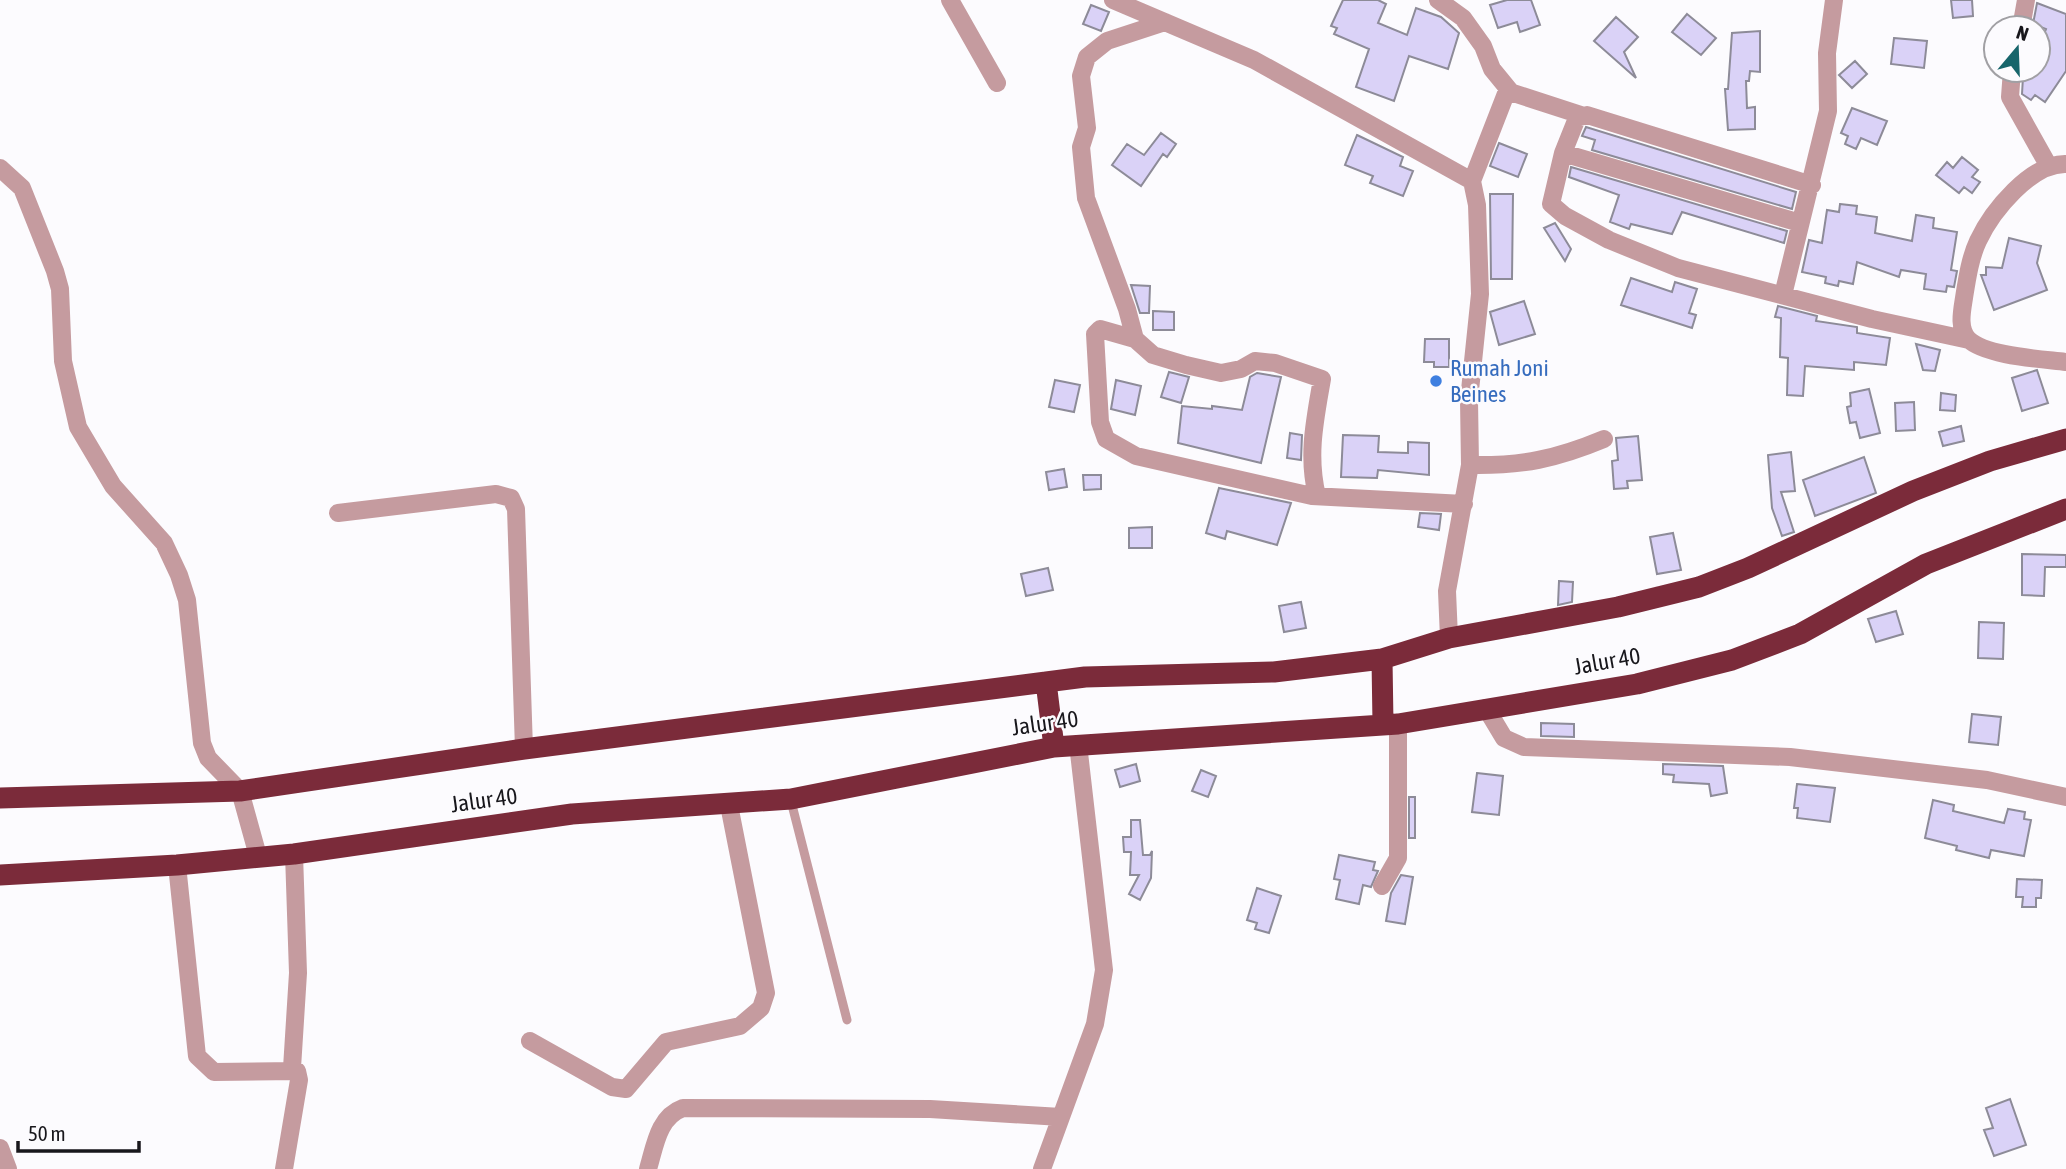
<svg xmlns="http://www.w3.org/2000/svg" width="2066" height="1169" viewBox="0 0 2066 1169" font-family="'Asap Condensed',sans-serif">
<style>
.building{fill:#dad2f7;stroke:#8d8b98;stroke-width:2}
.lines{fill:none;stroke-linecap:round;stroke-linejoin:round}
.lane{stroke:#c59b9f;stroke-width:9}
.street{stroke:#c59b9f;stroke-width:18}
.highway{stroke:#7b2b3a;stroke-width:21}
.shop-dot{fill:#3f7fe0;stroke:#fcfbfe;stroke-width:2.5}
.labels{text-anchor:middle;stroke-width:5;stroke-linejoin:round;paint-order:stroke}
.shop-label{font-size:23px;fill:#366cbe;stroke:#fcfbfe;text-anchor:start}
.street-label{font-size:23px;fill:#18171c;stroke:#fcfbfe}
</style>
<rect width="100%" height="100%" fill="#fcfbfe"/>
<path class="building" d="M1343,0H1378L1386,4L1378,23L1407,35L1416,8L1441,17L1459,33L1448,69L1409,56L1394,101L1356,87L1369,49L1334,34L1337,28L1331,26Z
M1507,0H1531L1540,25L1520,32L1517,22L1498,28L1490,5Z
M1951,0H1972L1973,16L1953,18Z
M2037,3L2066,14V71L2045,102L2035,95L2031,100L2022,94L2023,77L2028,70H2038V49L2046,29L2033,24Z
M1091,5L1109,12L1101,31L1083,24Z
M1687,14L1716,38L1701,55L1672,32Z
M1616,17L1638,37L1624,52L1636,78L1594,41Z
M1760,31V72L1750,71L1749,81H1746L1747,108L1755,107V129L1728,130L1725,89H1728L1732,33Z
M1894,38L1927,41L1924,68L1891,64Z
M1855,61L1867,74L1852,88L1839,75Z
M1852,108L1887,121L1877,145L1861,138L1856,149L1845,144L1848,136L1841,133Z
M1586,127L1796,192L1792,209L1592,150L1595,140L1582,136Z
M1161,133L1176,144L1167,157L1163,154L1141,186L1112,165L1127,144L1144,155Z
M1357,135L1403,157L1400,166L1413,171L1403,196L1370,183L1373,176L1345,165Z
M1499,143L1527,154L1518,177L1490,166Z
M1962,157L1978,170L1972,177L1980,182L1972,193L1964,187L1959,193L1936,175L1947,162L1953,168Z
M1571,167L1787,231L1784,243L1682,212L1672,234L1631,224L1629,229L1610,222L1619,195L1569,177Z
M1490,194H1513L1512,279H1491Z
M1840,204L1857,206L1856,214L1877,217L1875,233L1912,241L1916,215L1934,218L1933,228L1957,232L1951,270L1957,271L1954,287L1947,286L1946,292L1924,289L1926,274L1901,270L1899,277L1857,262L1853,284L1839,281L1838,286L1825,283L1826,277L1802,272L1809,240L1822,243L1827,210L1839,212Z
M1555,223L1571,249L1565,261L1544,228Z
M2009,238L2041,246L2037,263L2047,290L1994,310L1981,275H1986V267L2002,268Z
M1631,278L1672,292L1675,282L1697,289L1689,313L1696,315L1692,328L1621,305Z
M1131,285L1150,286L1149,313H1140Z
M1524,301L1535,334L1499,345L1490,312Z
M1778,306L1817,316L1816,321L1857,327V333L1890,338L1886,365L1854,362V370L1805,366L1803,396L1787,395L1788,358L1780,357L1781,318L1775,317Z
M1153,311L1174,312V330H1153Z
M1425,339H1449V367H1434V362H1424Z
M1916,344L1940,350L1935,371L1923,370Z
M2037,370L2048,403L2022,411L2012,378Z
M1169,372L1189,377L1181,403L1161,397Z
M1257,373L1281,377L1261,463L1178,443L1182,406L1212,409V406L1242,410L1250,377Z
M1055,380L1080,385L1074,412L1049,407Z
M1116,380L1141,386L1135,415L1111,409Z
M1869,389L1880,433L1860,438L1856,422L1850,423L1847,407L1851,406L1850,393Z
M1941,393L1956,395L1955,411L1940,410Z
M1914,402L1915,430L1896,431L1895,403Z
M1961,426L1964,441L1943,446L1939,432Z
M1290,433L1302,435L1301,460L1287,458Z
M1343,435L1379,436L1378,452L1408,453V442L1429,443V475L1378,470L1377,478L1341,477Z
M1638,436L1642,480L1627,481L1628,488L1614,489L1612,461L1618,460L1616,438Z
M1791,452L1795,491L1781,492L1794,532L1782,536L1772,508L1768,455Z
M1864,457L1876,493L1815,516L1803,480Z
M1064,469L1067,487L1049,490L1046,472Z
M1083,475H1101V489L1084,490Z
M1219,488L1291,503L1277,545L1227,531L1225,539L1206,533Z
M1420,513L1441,514L1439,530L1418,527Z
M1152,527V548H1129V528Z
M1673,533L1681,570L1657,574L1650,537Z
M2022,554L2066,555V567H2045L2044,596L2022,595Z
M1048,568L1053,590L1026,596L1021,574Z
M1559,581L1573,582L1572,602L1558,605Z
M1301,602L1306,628L1284,632L1279,606Z
M1896,611L1903,634L1876,642L1868,619Z
M1979,622L2004,623L2003,659L1978,658Z
M1972,714L2001,717L1998,745L1969,742Z
M1541,723L1574,724V737L1541,736Z
M1136,764L1140,781L1120,787L1115,770Z
M1663,764L1723,766L1727,793L1711,796L1709,784L1673,782L1674,775L1663,774Z
M1201,770L1216,776L1208,797L1192,791Z
M1477,773L1503,776L1499,815L1472,812Z
M1797,784L1835,788L1830,822L1797,818L1798,808H1794Z
M1409,797H1415V838H1409Z
M1933,800L1954,805L1953,811L2004,823L2008,809L2025,812L2024,819L2031,820L2024,856L1991,850L1989,858L1956,850L1957,846L1925,838Z
M1131,820H1140L1143,855H1150L1152,851L1151,878L1140,900L1129,894L1139,875H1130L1131,852H1124L1123,837H1131Z
M1339,855L1375,862L1373,870L1378,871L1371,887L1363,885L1359,904L1336,899L1340,880L1334,879Z
M1401,875L1413,877L1405,924L1386,921L1391,893Z
M2017,879L2042,880L2041,898H2036V907H2022L2023,897H2016Z
M1257,888L1281,896L1269,933L1255,929L1257,923L1247,920Z
M2010,1099L2026,1145L1994,1156L1984,1130L1993,1128L1986,1108Z"/>
<g class="lines">
<path class="lane" d="M791,801L847,1020"/>
<path class="street" d="M950,0L997,83
M1113,0L1254,60L1472,181L1477,205L1480,294L1469,400L1470,465L1447,591L1449,638
M1438,0L1463,18L1483,46L1492,69L1510,91
M1165,22L1107,41L1087,57L1081,76L1087,128L1081,147L1086,198L1127,309L1135,339L1153,355L1186,365L1221,373L1241,369L1255,361L1275,363L1322,379C1315,420 1307,455 1317,496
M2021,28L2026,0
M2012,70L2010,97L2048,165
M1563,153L1800,223
M2066,164C2031,163 1992,211 1978,241C1970,258 1967,279 1964,298C1962,311 1958,328 1968,339C1985,356 2042,359 2066,362
M0,168L22,188L55,271L60,289L63,361L78,427L113,486L164,543L179,575L187,600L202,743L208,758L240,791L258,856
M1472,181L1507,91L1581,115
M1812,185L1587,115L1577,118L1563,153L1551,204L1565,216L1609,240L1678,268L1872,319L1969,340
M1783,295L1828,111L1827,53L1834,0
M1135,339L1100,329L1095,334L1100,422L1106,439L1136,456L1312,496L1464,504
M1470,465C1522,466 1556,459 1604,439
M338,513L496,494L511,498L516,509L524,749
M1486,708L1504,738L1524,747L1790,757L1987,780L2066,797
M177,865L197,1056L214,1072L297,1071L299,1080L284,1169
M1382,886L1398,858V724
M530,1041L612,1087L626,1089L666,1042L740,1026L761,1008L766,993L729,805
M292,1068L298,973L294,854
M0,1148L8,1169
M648,1169C655,1146 658,1117 683,1108L930,1109L1061,1117
M1042,1169L1095,1024L1104,970L1078,744"/>
<path class="highway" d="M1382,659L1383,724
M1046,682L1054,747
M0,798L240,791L524,749L1085,677L1274,672L1382,659L1449,638L1618,607L1699,587L1748,568L1913,491L1990,461L2066,439
M0,875L177,865L294,854L572,814L791,799L1054,747L1398,724L1637,684L1732,660L1800,634L1926,564L2066,509"/>
</g>
<circle class="shop-dot" cx="1436" cy="381" r="7"/>
<g class="labels">
<g class="shop-label">
<text x="1450" y="376">Rumah Joni<tspan x="1450" dy="26">Beines</tspan></text>
</g>
<g class="street-label">
<text transform="translate(1607 661) rotate(-10)" y="8">Jalur 40</text>
<text transform="translate(1045 723) rotate(-8)" y="8">Jalur 40</text>
<text transform="translate(484 800) rotate(-8)" y="8">Jalur 40</text>
</g>
</g>
<g transform="translate(2017 49) rotate(19)"><circle r="33" fill="#fcfbfe" stroke="#a1a0a4" stroke-width="2"/>
<path d="M0-5L12 26L0 18L-12 26Z" fill="#17656b"/>
<text y="-10" font-size="19" font-weight="bold" text-anchor="middle" fill="#18171c">N</text>
</g>
<path d="M18 1141v10h121v-10" fill="none" stroke="#18171c" stroke-width="3.5"/>
<text x="28" y="1141" font-size="21" fill="#18171c" stroke="#fcfbfe" stroke-width="5" paint-order="stroke">50 m</text>
</svg>
